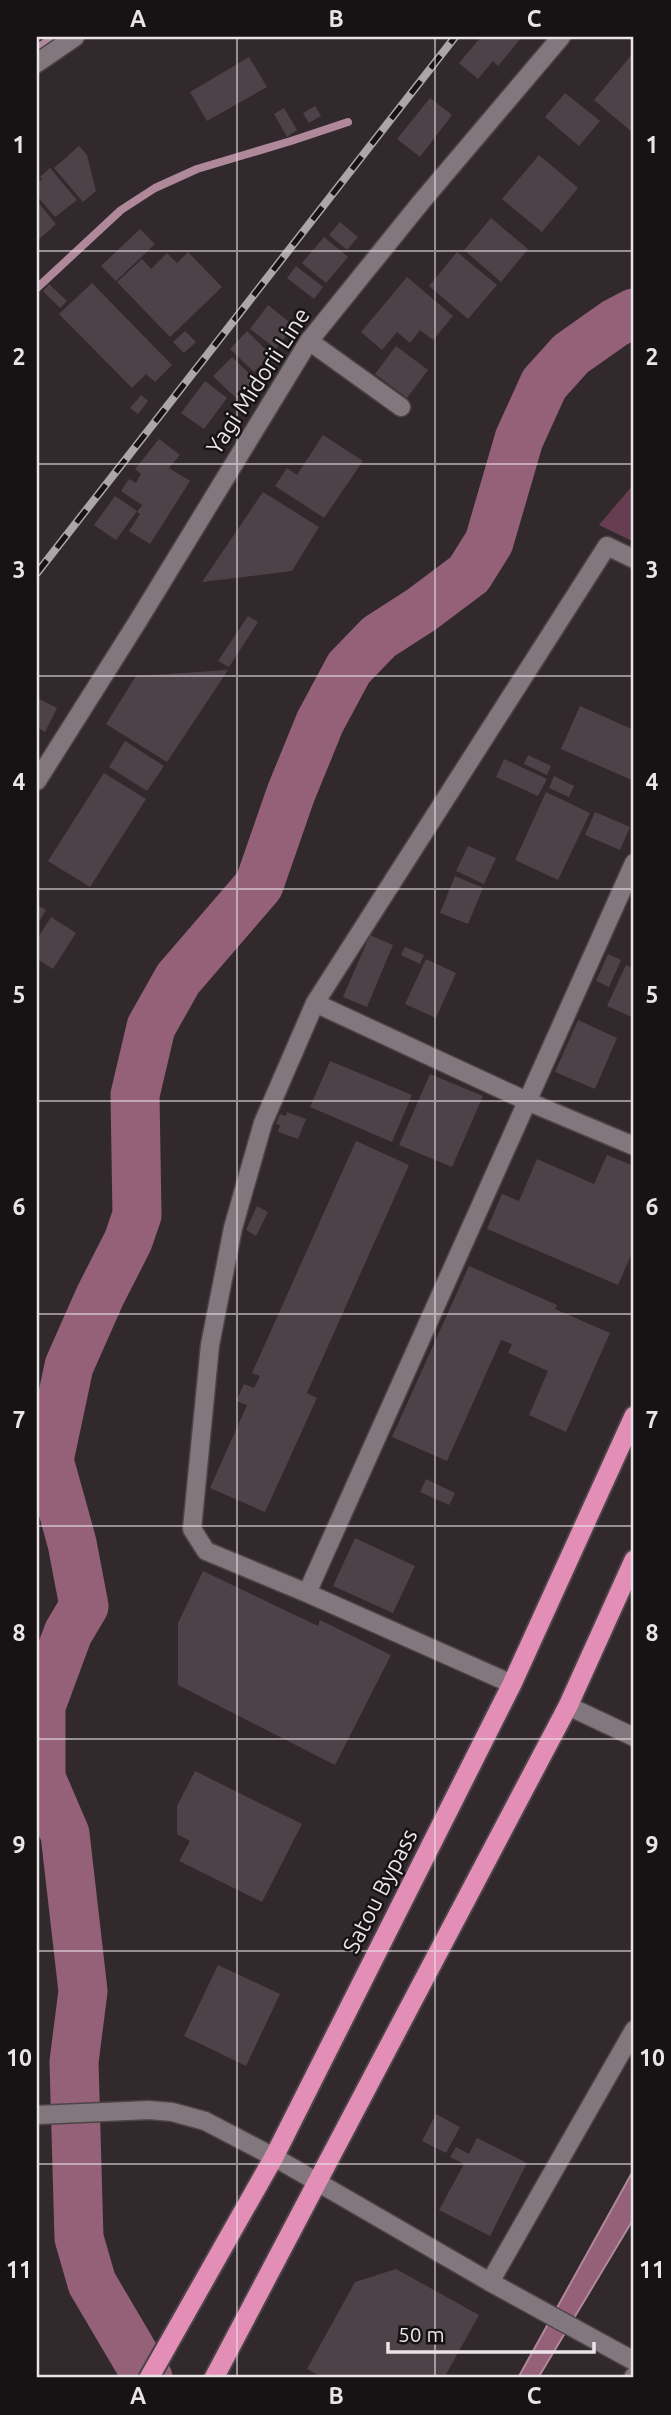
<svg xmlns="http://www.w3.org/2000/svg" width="671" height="2415" viewBox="0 0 671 2415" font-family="Ubuntu,sans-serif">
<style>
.green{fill:#663d51}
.water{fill:#956179;stroke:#af889a;stroke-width:2}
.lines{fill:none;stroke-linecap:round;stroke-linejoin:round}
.stream{stroke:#af889a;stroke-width:8}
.river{stroke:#956179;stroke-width:49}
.building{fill:#4d4247}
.minor-casing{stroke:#4c4447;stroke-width:21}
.tertiary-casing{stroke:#4c4447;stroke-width:21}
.secondary-casing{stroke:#4c4447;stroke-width:21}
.trunk-casing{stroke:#4c4447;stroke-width:23}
.minor{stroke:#82777c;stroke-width:18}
.tertiary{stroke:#82777c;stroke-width:18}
.secondary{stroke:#82777c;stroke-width:18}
.trunk{stroke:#e28eb7;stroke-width:19}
.rail-casing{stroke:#ada6a9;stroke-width:8}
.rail{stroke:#171315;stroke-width:5;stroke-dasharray:16;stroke-linecap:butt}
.grid{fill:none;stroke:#ebe4e7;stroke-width:2;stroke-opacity:0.55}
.labels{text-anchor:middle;stroke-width:5;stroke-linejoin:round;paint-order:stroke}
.street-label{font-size:23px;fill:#ebe4e7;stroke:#171315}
.neatline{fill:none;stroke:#ebe4e7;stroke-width:2.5}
.grid-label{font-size:23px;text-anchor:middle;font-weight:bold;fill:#ebe4e7}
</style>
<rect width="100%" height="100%" fill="#32292d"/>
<path class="green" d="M634,484V542L599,525Z"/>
<path class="water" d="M634,2169V2218L538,2378H518Z"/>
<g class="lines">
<path class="stream" d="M37,48L54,37
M37,288L121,210L155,188L197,169L291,141L348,122"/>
<path class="river" d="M148,2378L92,2283L79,2238L74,2062L83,1991L65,1834L41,1778V1706L68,1633L84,1606L72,1543L49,1460L69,1366L100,1296L128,1241L137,1215L135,1095L151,1027L178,979L259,885L291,793L320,722L349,668L379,637L421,610L469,574L489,542L519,439L544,384L571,354L615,323L634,313"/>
</g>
<path class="building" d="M481,37H522L498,66L493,61L478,79L459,63Z
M634,52V129L632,132L594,100Z
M249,57L267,87L207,121L190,92Z
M565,93L600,121L579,146L545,117Z
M430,98L452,115L420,157L397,139Z
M315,106L321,116L309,123L303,113Z
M284,108L297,130L287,137L274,114Z
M79,146L87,155L96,191L83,202L54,168Z
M539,155L578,188L542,232L502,199Z
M50,168L77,200L55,217L37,196V184L42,179L40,177Z
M37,201L56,224L37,241Z
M491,218L528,249L501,282L464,250Z
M340,222L358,237L347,250L329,235Z
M140,229L155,244L116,281L101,266Z
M324,237L348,257L326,283L302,263Z
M188,252L222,287L170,337L117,282L142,259L151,269L167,253L177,263Z
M457,252L497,285L468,319L429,286Z
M296,266L323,287L314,299L287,278Z
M407,277L453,316L433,340L420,330L410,343L397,332L382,350L361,332Z
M92,283L172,365L155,382L146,374L132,388L59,314Z
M49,284L67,301L60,308L43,291Z
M268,305L294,326L276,349L250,329Z
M185,331L196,342L184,353L173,342Z
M247,331L271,355L254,372L230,349Z
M396,346L428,370L407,398L375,374Z
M232,357L256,380L237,399L213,376Z
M205,381L227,398L204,429L181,413Z
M141,395L148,401L138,414L130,408Z
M323,435L363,461L324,518L275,486L287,468L297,475Z
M159,439L180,455L169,468L190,481L150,544L129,531L140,514L137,512L142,505L121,491L129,479L136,483L141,474L135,469Z
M263,492L319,527L292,571L202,582Z
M115,496L137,511L116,540L94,525Z
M248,616L258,622L229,667L218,661Z
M228,670L167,762L106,724L136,676Z
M37,698L57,708L45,732L37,727Z
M580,706L634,730V781L561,749Z
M125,741L164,766L147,791L109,767Z
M528,755L551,766L547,775L524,764Z
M504,759L547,779L538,796L496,777Z
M104,773L146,799L90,887L48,861Z
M554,776L574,786L569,797L549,788Z
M546,792L590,813L558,880L515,860Z
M595,812L630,827L620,850L585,835Z
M468,846L496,858L484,884L456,871Z
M455,876L483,888L468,924L440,913Z
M37,905L46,910L37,925Z
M51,917L76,933L53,969L37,959V939Z
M370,935L393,945L367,1007L343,997Z
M405,947L424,955L420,964L401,955Z
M608,954L621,960L609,987L596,981Z
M426,959L456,973L436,1018L405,1004Z
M626,965L634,969V1018L607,1006Z
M578,1020L617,1038L595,1089L555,1072Z
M330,1061L412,1095L392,1142L310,1107Z
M430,1074L483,1096L452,1167L399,1145Z
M287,1112L306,1119L298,1139L278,1132L280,1125L276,1124L280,1114L286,1116Z
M356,1141L409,1165L307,1393L317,1398L265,1512L210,1488L247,1405L236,1401L244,1384L254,1388L260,1376L252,1373Z
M607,1155L634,1166V1248L618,1285L487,1229L502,1194L519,1201L537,1159L594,1184Z
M257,1206L268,1212L256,1236L246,1230Z
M469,1266L557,1305L555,1309L610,1333L566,1432L529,1415L548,1371L508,1353L512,1344L501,1340L447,1461L392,1437Z
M426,1479L455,1493L449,1505L420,1492Z
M355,1538L415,1566L393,1613L333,1586Z
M203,1571L318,1626L320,1620L391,1655L335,1765L178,1685V1623Z
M195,1771L302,1824L262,1902L179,1861L190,1841L177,1834V1806Z
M218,1965L280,1994L246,2066L184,2036Z
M436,2114L460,2127L446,2153L422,2141Z
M477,2138L527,2163L490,2236L439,2210L464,2164L450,2157L456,2147L469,2154Z
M396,2269L479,2315L444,2378H323L307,2369L355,2282Z"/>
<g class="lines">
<g class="minor-casing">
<path id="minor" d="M37,63L75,37
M309,341L401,407
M315,1003L529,1102L634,1146
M307,1593L634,863
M512,1684L307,1593L206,1551L192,1529L210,1345L233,1228L263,1123L315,1003L607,546L634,559
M568,1706L634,1737
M490,2282L634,2030
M633,2378L634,2376"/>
</g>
<g class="tertiary-casing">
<path id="tertiary" d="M37,2115L149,2110L172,2112L205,2121L274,2157L490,2282L634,2361"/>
</g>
<g class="secondary-casing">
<path id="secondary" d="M37,781L138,621L309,341L422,201L561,37"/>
</g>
<g class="trunk-casing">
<path id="trunk" d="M149,2378L274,2157L512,1684L634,1416
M214,2378L568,1706L634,1560"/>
</g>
<use href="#minor" class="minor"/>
<use href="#tertiary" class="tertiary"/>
<use href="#secondary" class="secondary"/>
<use href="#trunk" class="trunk"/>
<g class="rail-casing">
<path id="rail" d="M37,573L455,37"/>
</g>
<use href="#rail" class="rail"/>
</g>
<path class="grid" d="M237,37V2378M435,37V2378M37,251H634M37,464H634M37,676H634M37,889H634M37,1101H634M37,1314H634M37,1526H634M37,1739H634M37,1951H634M37,2164H634"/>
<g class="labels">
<g class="street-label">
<text transform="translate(258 381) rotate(-57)" y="8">Yagi Midorii Line</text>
<text transform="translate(380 1891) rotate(-63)" y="8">Satou Bypass</text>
</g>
</g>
<rect width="671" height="2415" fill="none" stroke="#171315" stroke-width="77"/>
<path d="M388 2342v10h206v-10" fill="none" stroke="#ebe4e7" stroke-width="3.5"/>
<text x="398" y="2342" font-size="21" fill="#ebe4e7" stroke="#171315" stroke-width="5" paint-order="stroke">50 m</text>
<rect x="38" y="38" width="594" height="2338" class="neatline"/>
<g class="grid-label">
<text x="138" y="27">A</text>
<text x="336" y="27">B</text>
<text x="534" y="27">C</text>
<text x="19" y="153">1</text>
<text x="652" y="153">1</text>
<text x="19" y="365">2</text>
<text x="652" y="365">2</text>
<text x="19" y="578">3</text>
<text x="652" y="578">3</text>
<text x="19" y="790">4</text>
<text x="652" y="790">4</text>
<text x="19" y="1003">5</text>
<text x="652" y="1003">5</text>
<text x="19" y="1215">6</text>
<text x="652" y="1215">6</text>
<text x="19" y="1428">7</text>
<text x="652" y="1428">7</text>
<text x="19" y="1641">8</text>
<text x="652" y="1641">8</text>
<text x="19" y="1853">9</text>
<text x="652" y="1853">9</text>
<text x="19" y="2066">10</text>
<text x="652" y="2066">10</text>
<text x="19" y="2278">11</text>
<text x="652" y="2278">11</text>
<text x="138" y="2404">A</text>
<text x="336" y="2404">B</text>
<text x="534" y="2404">C</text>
</g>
</svg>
